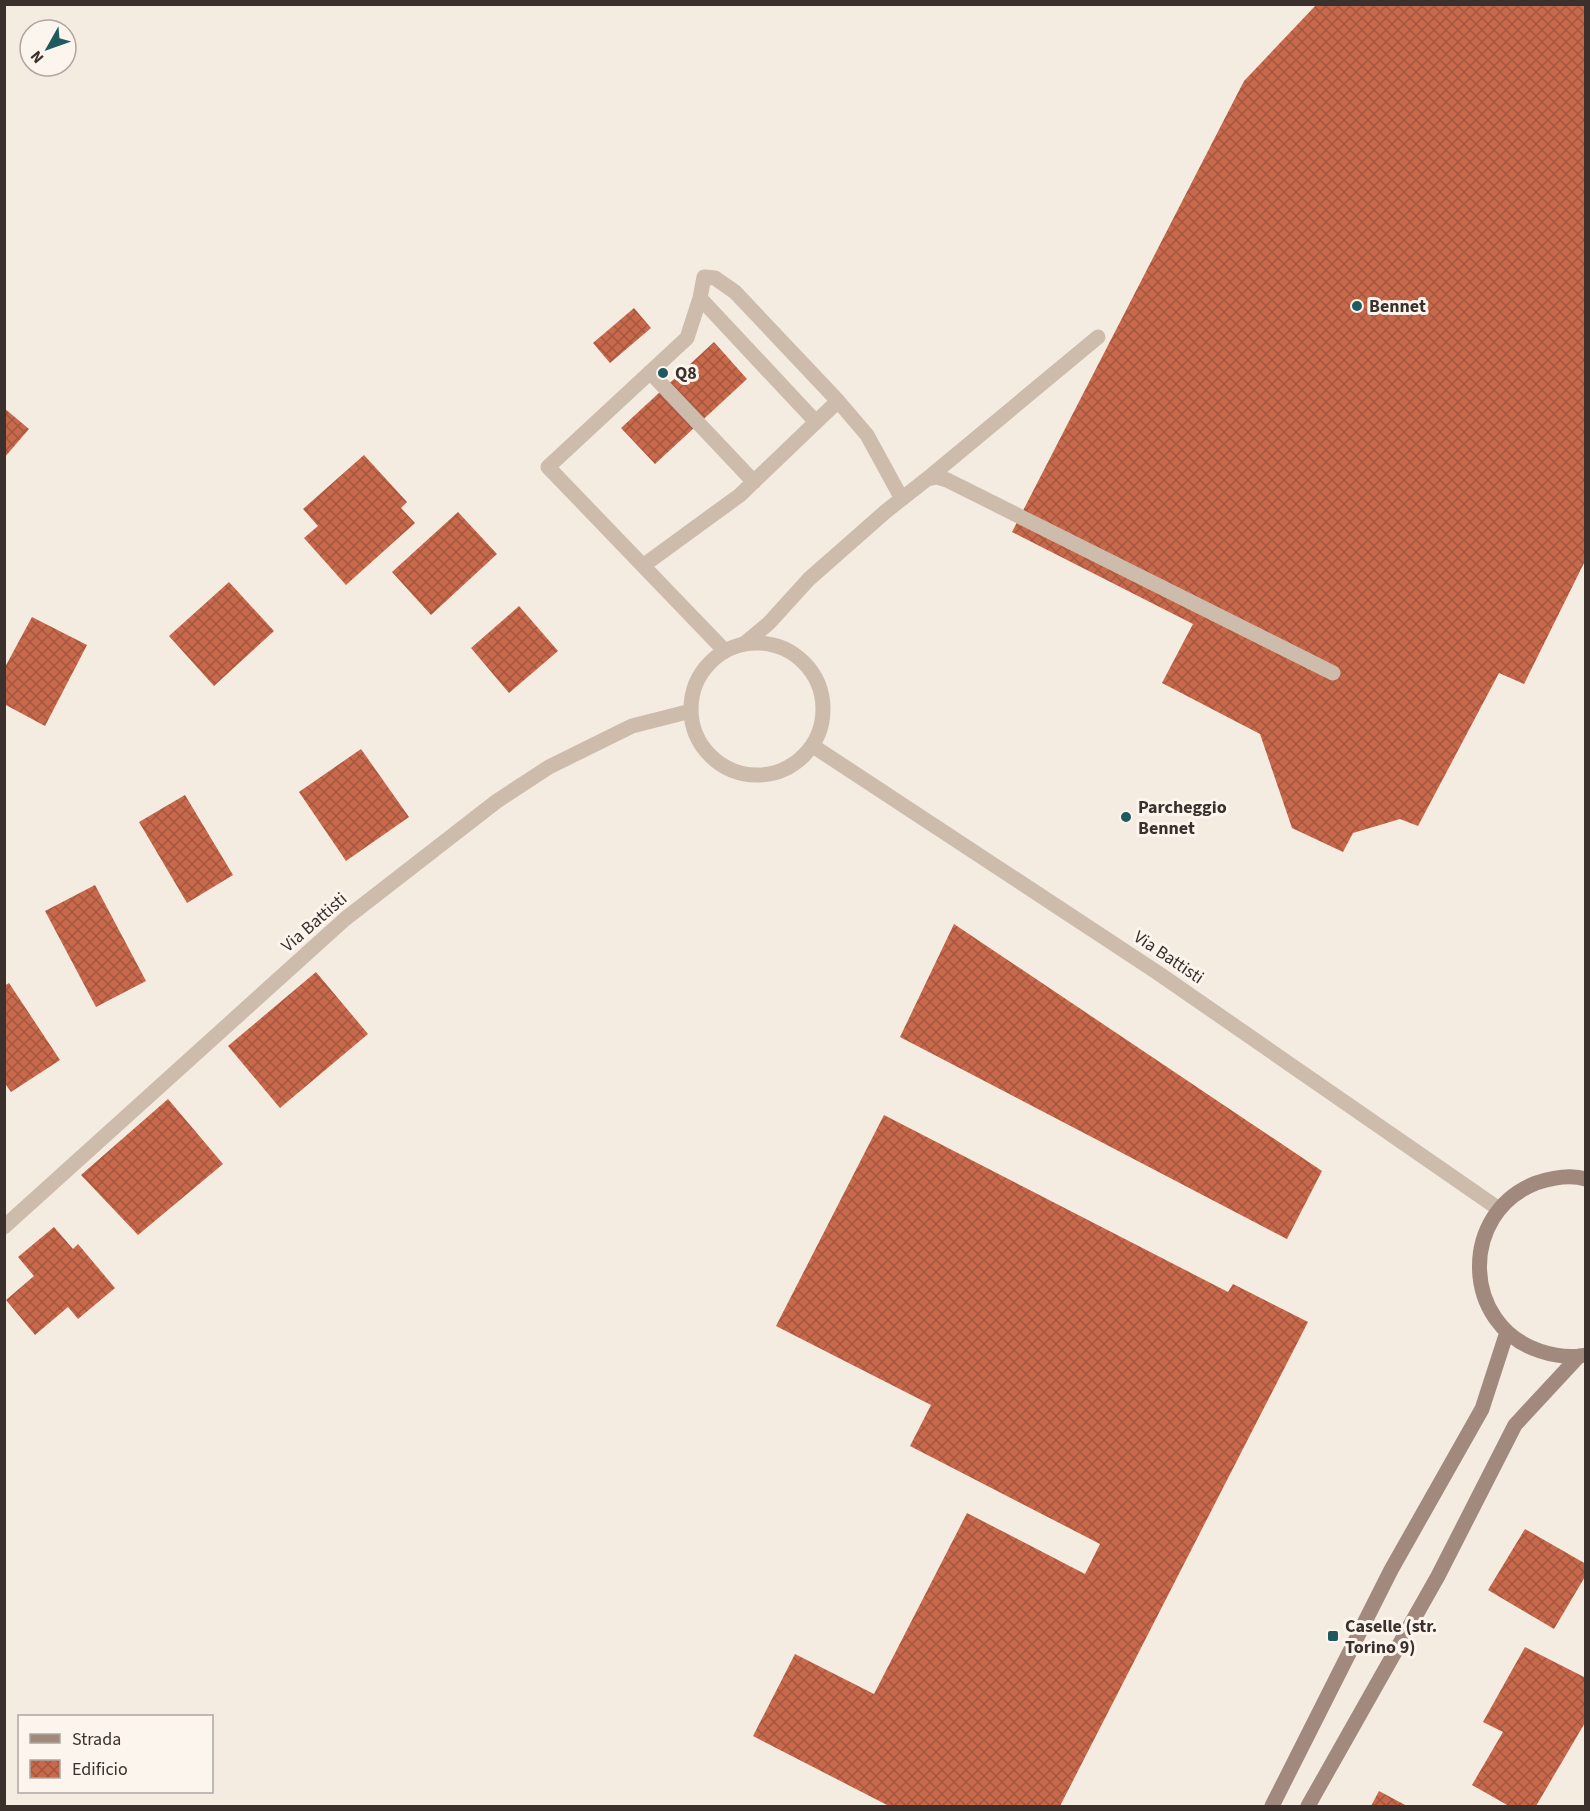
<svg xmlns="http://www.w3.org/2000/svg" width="1590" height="1811" viewBox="0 0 1590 1811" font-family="'Source Sans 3',sans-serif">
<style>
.building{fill:url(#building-cross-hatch)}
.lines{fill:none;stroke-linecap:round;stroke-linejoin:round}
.lane{stroke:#cdbbac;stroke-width:15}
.street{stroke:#cdbbac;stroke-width:15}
.secondary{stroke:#a18a7d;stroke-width:15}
.poi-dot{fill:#1f5a5e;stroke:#fbf5ee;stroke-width:2}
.labels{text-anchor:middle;stroke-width:6;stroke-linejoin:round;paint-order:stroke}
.poi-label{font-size:18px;font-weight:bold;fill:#3b302b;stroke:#fbf5ee;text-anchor:start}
.street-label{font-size:18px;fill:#3b302b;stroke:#fbf5ee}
</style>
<defs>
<pattern id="building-cross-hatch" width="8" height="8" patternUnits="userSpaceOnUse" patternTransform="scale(1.5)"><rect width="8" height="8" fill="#c8694b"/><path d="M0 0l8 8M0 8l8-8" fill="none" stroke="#a4573f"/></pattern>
</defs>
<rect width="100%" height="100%" fill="#f4ebe1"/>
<path class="building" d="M1317,4H1586V559L1524,684L1499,673L1418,826L1400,819L1353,833L1343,852L1292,828L1260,734L1162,683L1193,624L1012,532L1244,81Z
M634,308L651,328L610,363L593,343Z
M714,342L747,379L655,464L621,428Z
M4,408L29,429L4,458Z
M364,455L407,502L401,508L415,523L346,585L304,538L318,526L303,509Z
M458,512L497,554L431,615L392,572Z
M229,582L274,631L214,686L169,636Z
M519,606L558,651L509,693L471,648Z
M32,617L87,645L45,726L4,704V669Z
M361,749L409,817L346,861L299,792Z
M185,795L233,875L187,903L139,822Z
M95,885L146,981L96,1007L45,911Z
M954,924L1322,1171L1287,1239L900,1037Z
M316,972L368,1034L280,1108L228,1046Z
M9,983L60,1060L11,1092L4,1082V986Z
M168,1099L223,1164L138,1235L81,1175Z
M884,1115L1228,1292L1233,1284L1308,1322L1060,1806H889L753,1736L795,1654L874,1694L967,1513L1085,1574L1100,1544L910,1446L931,1405L776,1326Z
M54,1227L73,1249L78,1244L115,1288L78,1319L68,1307L35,1335L6,1300L34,1276L18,1257Z
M1525,1529L1586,1564V1575L1554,1629L1488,1590Z
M1525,1647L1586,1678V1721L1536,1806H1509L1472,1785L1503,1732L1483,1722Z
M1379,1791L1407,1806H1371Z"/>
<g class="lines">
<path class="lane" d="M700,298L816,422
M650,372L754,482
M927,479L1098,337
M644,565L740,495L838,401
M744,644L769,623L809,579L885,512L927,479L937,477L947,480L1333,673
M725,651L548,467L687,338L700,298L704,277L715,278L735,292L838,401L867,435L902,499"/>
<path class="street" d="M691 709a66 66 0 1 1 132 0a66 66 0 1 1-132 0Z
M813,746L1158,973L1499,1209
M4,1227L345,919L497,801L549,767L632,726L691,711"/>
<path class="secondary" d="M1586,1179C1570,1174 1551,1178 1536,1183C1459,1213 1461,1325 1540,1351C1555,1356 1571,1358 1586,1355
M1272,1806L1391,1570L1482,1409L1507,1332
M1308,1806L1438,1576L1515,1425L1579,1356"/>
</g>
<g class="poi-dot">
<circle cx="1357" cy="306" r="6"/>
<circle cx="663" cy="373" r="6"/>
<circle cx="1126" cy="817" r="6"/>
<rect x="1327" y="1630" width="12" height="12" rx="3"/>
</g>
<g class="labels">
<g class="poi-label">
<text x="1369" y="312">Bennet</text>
<text x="675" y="379">Q8</text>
<text x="1138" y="813">Parcheggio<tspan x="1138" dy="21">Bennet</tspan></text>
<text x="1345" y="1632">Caselle (str.<tspan x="1345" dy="21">Torino 9)</tspan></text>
</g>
<g class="street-label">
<text transform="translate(314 922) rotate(-41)" y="6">Via Battisti</text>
<text transform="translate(1169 957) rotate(34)" y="6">Via Battisti</text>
</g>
</g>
<rect width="1590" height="1811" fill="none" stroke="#3b302b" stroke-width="12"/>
<rect x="18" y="1715" width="195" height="78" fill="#fbf5ee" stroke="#aea6a0" stroke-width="1.5"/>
<rect x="30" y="1734" width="30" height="9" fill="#a18a7d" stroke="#aea6a0" stroke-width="1.5"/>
<text x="72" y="1745" font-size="18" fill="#3b302b">Strada</text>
<rect x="30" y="1760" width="30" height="18" fill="url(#building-cross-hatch)" stroke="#aea6a0" stroke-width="1.5"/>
<text x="72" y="1775" font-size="18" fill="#3b302b">Edificio</text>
<g transform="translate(48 48) rotate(230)"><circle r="28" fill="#fbf5ee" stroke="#aea6a0" stroke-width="1.5"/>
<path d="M0-4.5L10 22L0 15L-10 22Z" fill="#1f5a5e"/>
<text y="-9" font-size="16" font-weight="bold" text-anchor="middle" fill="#3b302b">N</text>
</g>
</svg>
